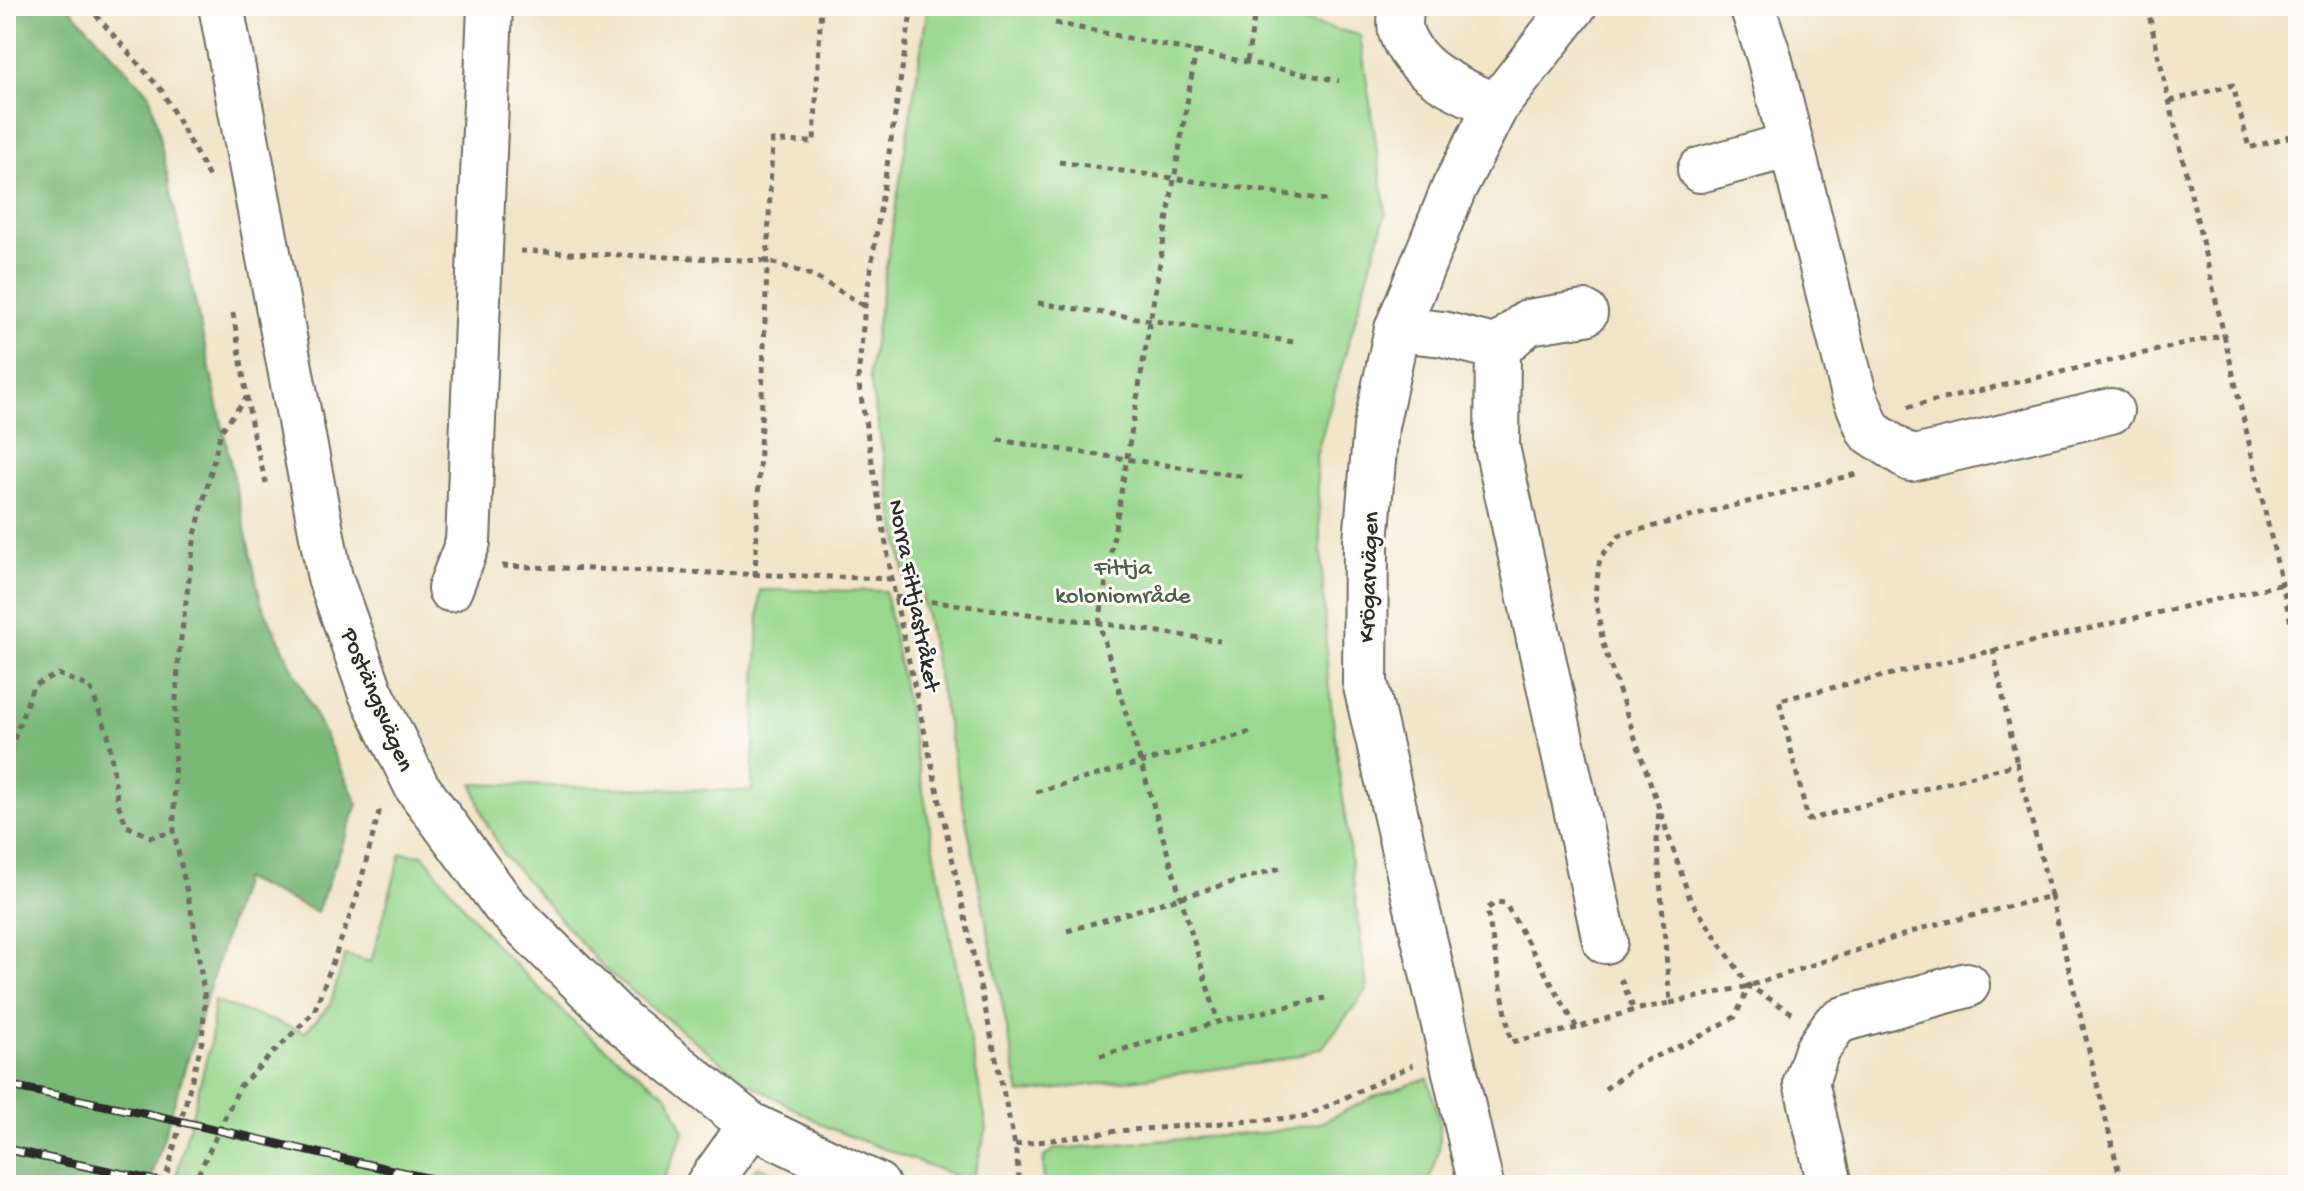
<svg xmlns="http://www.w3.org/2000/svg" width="2304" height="1191" viewBox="0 0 2304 1191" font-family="'Gochi Hand',sans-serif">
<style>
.green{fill:#98d78d;stroke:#62815c;stroke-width:2}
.forest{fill:#7ab878;stroke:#527252;stroke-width:2}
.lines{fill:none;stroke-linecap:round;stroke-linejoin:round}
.minor-casing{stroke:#706c62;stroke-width:48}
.path{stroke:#706c62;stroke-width:5;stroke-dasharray:6 6;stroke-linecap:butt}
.minor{stroke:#fff;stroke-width:44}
.rail-casing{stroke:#2b2b2b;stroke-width:9}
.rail{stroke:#fdfcf7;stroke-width:6;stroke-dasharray:18;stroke-linecap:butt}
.labels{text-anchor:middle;stroke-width:6;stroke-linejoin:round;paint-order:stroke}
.park-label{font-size:24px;fill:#4c5f48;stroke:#fdfcf7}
.street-label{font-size:24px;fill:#2b2b2b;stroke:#fdfcf7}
</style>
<rect width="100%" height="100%" fill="#fdfcf7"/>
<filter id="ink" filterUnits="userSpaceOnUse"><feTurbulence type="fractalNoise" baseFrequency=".0125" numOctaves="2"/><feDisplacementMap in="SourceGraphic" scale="16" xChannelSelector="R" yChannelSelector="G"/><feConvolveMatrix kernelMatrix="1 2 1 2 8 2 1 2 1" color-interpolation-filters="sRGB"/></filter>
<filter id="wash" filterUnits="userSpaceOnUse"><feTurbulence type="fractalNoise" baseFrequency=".006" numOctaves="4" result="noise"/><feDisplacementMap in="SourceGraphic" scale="32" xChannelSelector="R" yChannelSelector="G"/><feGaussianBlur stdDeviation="1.8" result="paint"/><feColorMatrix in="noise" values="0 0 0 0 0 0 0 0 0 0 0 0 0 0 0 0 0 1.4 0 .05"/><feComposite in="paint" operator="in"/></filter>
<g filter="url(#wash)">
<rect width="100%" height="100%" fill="#f1e4c8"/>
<path class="green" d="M928,6H1267V13L1360,35L1386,212L1316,456L1328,680L1367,990L1322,1048L1277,1061L1020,1094L919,580L905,577L869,374Z
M760,590L885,591L987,1128L972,1182L831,1129L745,1081L604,969L503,854L484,818L473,784L752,791Z
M401,853L423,855L494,944L582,1030L668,1096L684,1132L661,1185H174L211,1041L214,1001L305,1032L330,1005L345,955L371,962Z
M1428,1078C1440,1122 1448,1143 1426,1185H1043L1044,1157L1055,1149L1270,1132L1320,1123L1376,1096Z
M759,1167L812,1185H737Z"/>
<path class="forest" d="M6,6H68L150,95L261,602L358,804L317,912L243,879L149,1185H6Z"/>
</g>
<g filter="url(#ink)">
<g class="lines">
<g class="minor-casing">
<path id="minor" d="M221,6L330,578L370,691L417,787L504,905L623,1023L751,1125L877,1185
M1401,6C1401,14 1399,24 1401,32C1415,73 1460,90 1496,106
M1752,6L1769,57L1854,394L1869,431L1911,459L2111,411
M1700,170L1790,145
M1397,329L1443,334L1498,348L1528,322L1585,313
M1498,348L1497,447L1605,941
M450,589L468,542L490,6
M708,1185L751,1125
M1481,1185L1365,682L1366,541L1376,426L1397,329L1454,188L1496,106L1574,6
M1830,1185L1806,1082L1817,1050L1834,1025L1844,1019L1967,985"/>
</g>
<path class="path" d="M88,6L162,91L209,177
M912,6L865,306L858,379L895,597L1015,1145L1020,1185
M2147,6L2224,335
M1055,23L1339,81
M1196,50L1099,623L1218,1022
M1247,61L1256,6
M2170,101L2233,85L2249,148L2298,134
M1059,162L1326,200
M520,251L768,261L814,276L865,306
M1038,303L1294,342
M233,313L253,434L266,483
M1908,407L2224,335L2298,653
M998,440L1246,477
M502,566L893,579
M755,576L772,141L814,142L821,6
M895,597L1099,623L1220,641
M1993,649L2017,764
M6,762L33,686L58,674L90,687L108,734L118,804L127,826L151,837L174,832
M1036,792L1251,732
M2051,896L2017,764L1808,820L1779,700L2283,584
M1067,931L1280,868
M1621,979L1634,1010
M1670,1003L1749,986L1927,927L2051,896L2122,1185
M1792,1013L1749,986L1690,899L1603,644L1595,594L1600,558L1620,535L1856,474
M1577,1028L1511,1042L1487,909L1497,902L1505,903L1577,1028L1634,1010L1670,1003L1657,842L1659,809
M1100,1056L1218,1022L1325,998
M1605,1089L1640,1063L1689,1042L1735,1017L1749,987
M1015,1145L1117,1131L1305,1117L1413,1065
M164,1185L202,1041L205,1000L194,925L174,832L175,715L179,653L195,535L221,431L246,398
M193,1185L240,1086L314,1012L356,900L379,812L377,806"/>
<use href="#minor" class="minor"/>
<g class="rail-casing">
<path id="rail" d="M6,1085L148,1114L457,1185
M6,1149L174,1185"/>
</g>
<use href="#rail" class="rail"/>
</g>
</g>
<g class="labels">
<g class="park-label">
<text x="1123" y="574">Fittja<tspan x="1123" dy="28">koloniområde</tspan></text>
</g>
<g class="street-label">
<text transform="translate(1367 577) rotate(-88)" y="8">Krögarvägen</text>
<text transform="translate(916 595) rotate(79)" y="8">Norra Fittjastråket</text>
<text transform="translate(379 699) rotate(67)" y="8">Postängsvägen</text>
</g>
</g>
<rect width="2304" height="1191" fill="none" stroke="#fdfcf7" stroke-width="32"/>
</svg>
